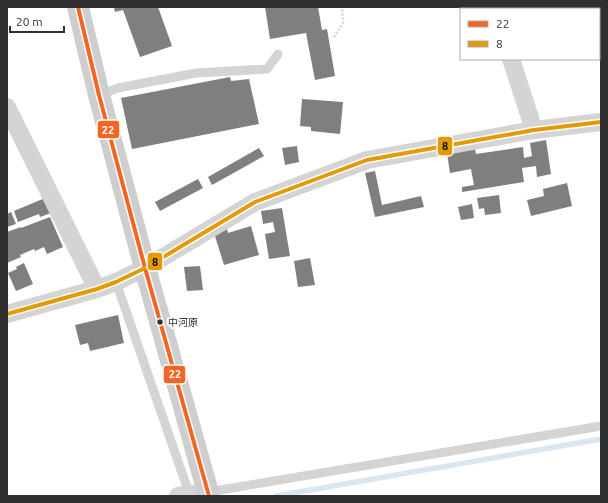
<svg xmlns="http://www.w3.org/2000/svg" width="608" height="503" viewBox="0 0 608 503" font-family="Ubuntu,'Noto Sans JP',sans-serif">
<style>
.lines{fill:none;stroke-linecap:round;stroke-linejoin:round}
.stream{stroke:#dae7f2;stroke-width:5.5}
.building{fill:#7f7f7f}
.path{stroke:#d4d4d4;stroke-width:2.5;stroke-dasharray:2 2;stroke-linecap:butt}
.lane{stroke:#d4d4d4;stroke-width:9}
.street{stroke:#d4d4d4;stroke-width:18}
.secondary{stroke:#cecece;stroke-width:22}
.bus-1-casing{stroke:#fff;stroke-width:7}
.bus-2-casing{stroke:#fff;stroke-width:7}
.bus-1{stroke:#f26522;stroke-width:4}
.bus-2{stroke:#e39a05;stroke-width:4}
.bus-dot{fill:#303030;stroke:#fff;stroke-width:1.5}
.labels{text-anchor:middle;stroke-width:4;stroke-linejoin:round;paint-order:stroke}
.bus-label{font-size:10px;fill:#303030;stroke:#fff;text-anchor:start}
.line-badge{stroke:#fff;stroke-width:1.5}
.badge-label{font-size:11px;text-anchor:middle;font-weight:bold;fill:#fff}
.pale-badge-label{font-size:11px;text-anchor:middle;font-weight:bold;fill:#111}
</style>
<rect width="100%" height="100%" fill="#fff"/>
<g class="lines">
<path class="stream" d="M276,496L601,439"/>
</g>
<path class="building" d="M114,7H158L172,46L140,57L123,10L115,12Z
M265,7H318L322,30L327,29L335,76L315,80L306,33L270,39Z
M230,77L231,81L249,79L259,124L132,149L121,98Z
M302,99L343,102L340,134L311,131V127L300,126Z
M546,140L551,174L537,177L536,166L522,168L524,182L462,192V187L474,185L471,169L450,173L447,153L475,149L476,154L523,147L524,158L532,156L530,143Z
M297,146L299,162L285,165L282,148Z
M259,148L264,156L212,185L208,177Z
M375,171L382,205L421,196L424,207L375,217L365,173Z
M198,179L203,188L160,211L155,202Z
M567,183L572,206L531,216L527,200L544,196L543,189Z
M499,195L501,213L485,215L484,208L479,209L477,198Z
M45,198L51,213L40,217L39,214L18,222L14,211Z
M472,204L474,218L461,220L458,207Z
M282,208L290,256L269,259L265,234L275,232L273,222L263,224L261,211Z
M11,212L16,224L7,227V214Z
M50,217L63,247L47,254L44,247L35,251L34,249L20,255L21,257L7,263V232L21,227V228Z
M251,226L259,255L224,265L214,233L227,229L228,233Z
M310,258L315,285L298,287L294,261Z
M24,263L33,284L16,291L8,273L17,269L16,267Z
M200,266L203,290L187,291L184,267Z
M118,315L124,343L90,351L88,343L80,345L75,325Z"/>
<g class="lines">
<path class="path" d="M334,37L343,23L342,7"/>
<path class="lane" d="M99,95L118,88L196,73L267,69L278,54
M116,282L190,496
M208,492L601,426"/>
<path class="street" d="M494,7L495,9
M511,59L534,130
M7,107L97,289
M7,314L97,289L116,282L145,268L255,202L367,160L534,130L601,122
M178,496L208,492"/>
<path class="secondary" d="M78,7L99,95L145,268L209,496"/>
<g class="bus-1-casing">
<path id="bus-1" d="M78,7L99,95L145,268L209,496"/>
</g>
<g class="bus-2-casing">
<path id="bus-2" d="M7,314L97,289L116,282L145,268L255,202L367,160L534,130L601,122"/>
</g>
<use href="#bus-1" class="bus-1"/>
<use href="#bus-2" class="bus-2"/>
</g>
<circle class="bus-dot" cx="160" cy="322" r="3.5"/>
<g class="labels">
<g class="bus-label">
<text x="168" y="326">中河原</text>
</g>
</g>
<g class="line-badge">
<rect x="97" y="120" width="23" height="19" rx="4" fill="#f26522"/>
<rect x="437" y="136" width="16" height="20" rx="4" fill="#e39a05"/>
<rect x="147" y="252" width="16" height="19" rx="4" fill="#e39a05"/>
<rect x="163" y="365" width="23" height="19" rx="4" fill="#f26522"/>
</g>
<g class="badge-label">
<text x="108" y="134">22</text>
<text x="175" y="378">22</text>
</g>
<g class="pale-badge-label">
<text x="445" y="150">8</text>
<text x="155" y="266">8</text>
</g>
<rect width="608" height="503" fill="none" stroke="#303030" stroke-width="16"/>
<rect x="460" y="8" width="140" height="52" fill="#ffffff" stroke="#acacac"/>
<rect x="468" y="21" width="20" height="6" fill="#f26522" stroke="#acacac"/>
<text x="496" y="28" font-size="12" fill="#303030">22</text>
<rect x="468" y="41" width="20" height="6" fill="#e39a05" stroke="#acacac"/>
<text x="496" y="48" font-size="12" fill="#303030">8</text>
<path d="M10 26v6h54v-6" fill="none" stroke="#303030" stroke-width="2"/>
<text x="16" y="26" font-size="12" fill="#303030" stroke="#ffffff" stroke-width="3" paint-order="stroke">20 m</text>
</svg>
